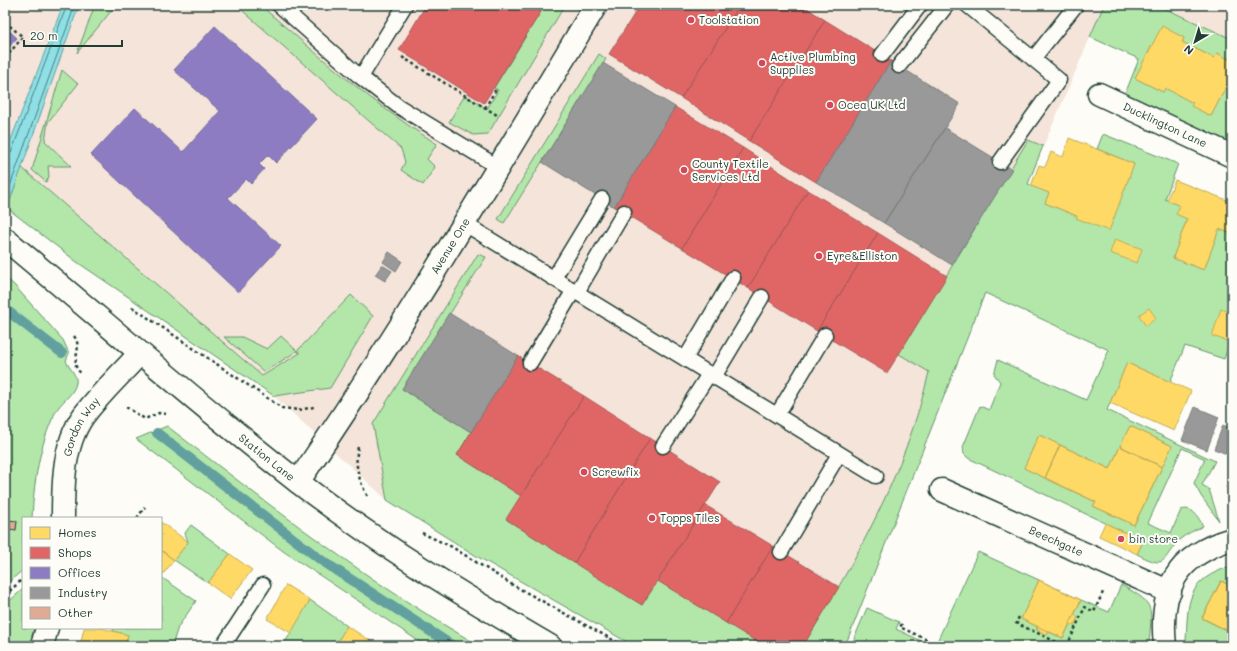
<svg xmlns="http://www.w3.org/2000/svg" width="1237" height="651" viewBox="0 0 1237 651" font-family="Mali,sans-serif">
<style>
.built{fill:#f4e4d9}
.green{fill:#b2e7a9;stroke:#68926e;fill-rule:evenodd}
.water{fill:#8ee0e6;stroke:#629f9f}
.homes{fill:#ffd966;stroke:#bcaa57}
.shops{fill:#e06666;stroke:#a65a57}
.offices{fill:#8e7cc3;stroke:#6d6998}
.industry{fill:#999;stroke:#747d7b}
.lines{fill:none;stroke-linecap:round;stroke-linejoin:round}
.shore{stroke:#4b7e7b;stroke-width:1}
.stream{stroke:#629f9f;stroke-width:10}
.building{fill:#dfab94;stroke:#1f3d34}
.service-casing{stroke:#1f3d34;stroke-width:17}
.minor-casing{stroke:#1f3d34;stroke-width:25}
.tertiary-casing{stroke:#1f3d34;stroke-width:25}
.path{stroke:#1f3d34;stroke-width:2.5;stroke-dasharray:3 3;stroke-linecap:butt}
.service{stroke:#fdfcf7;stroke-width:14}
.minor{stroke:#fdfcf7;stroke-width:22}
.tertiary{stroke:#fdfcf7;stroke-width:22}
.poi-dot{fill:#d1495b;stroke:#fdfcf7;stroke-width:1.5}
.labels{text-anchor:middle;stroke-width:4;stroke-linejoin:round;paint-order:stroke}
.poi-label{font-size:11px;fill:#1f3d34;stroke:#fdfcf7;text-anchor:start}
.street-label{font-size:11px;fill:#1f3d34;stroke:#fdfcf7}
</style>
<rect width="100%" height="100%" fill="#fdfcf7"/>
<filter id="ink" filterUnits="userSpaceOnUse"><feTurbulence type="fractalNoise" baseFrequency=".025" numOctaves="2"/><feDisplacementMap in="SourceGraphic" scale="8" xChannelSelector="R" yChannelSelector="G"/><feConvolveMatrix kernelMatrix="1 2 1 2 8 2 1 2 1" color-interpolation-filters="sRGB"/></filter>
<g filter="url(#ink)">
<path class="built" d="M5,5H63L5,155Z
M79,5H1104L1043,147L845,646H634L478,557L387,500L274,396L77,262L7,208Z
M1157,5H1232V39Z"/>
<path class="green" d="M95,5H116L77,53Z
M236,5H260C317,54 372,104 437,144L427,159L435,167L423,185L401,170L405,162L401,149Z
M545,5H565L488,134L473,135L449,122L465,95L487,109L498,90L494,88Z
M1104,5H1157L1232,39V61L1217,53L1214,58L1182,42L1184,38L1162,27L1135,78L1163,92L1165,88L1193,103L1192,106L1211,116L1232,75V147L1125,94L1139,59L1090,37Z
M599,54L606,59L504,223L498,219Z
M62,70L78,84L48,122L45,141L71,166H48L49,177L46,182L32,170Z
M1103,134L1178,164L1165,199L1180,206L1177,214L1187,219L1173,258L1204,270L1219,229L1232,234V335L1224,359L1185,346L1170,382L1127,363L1107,410L1215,461L1202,485L1209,489L1219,521L1201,496L1194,483L1205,459L1182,448L1148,523L1171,533L1181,510C1193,506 1198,517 1203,526C1195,530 1186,534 1179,540C1161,560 1168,570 1137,554L1143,541L968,458L964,454L963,447L980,406L989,410L1000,382L994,374L998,360L1086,400L1109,350L985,293L845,646H803C856,561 906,471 929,372L899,354L1028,140L1043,146L1028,184L1049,193L1045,203L1077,216V218L1109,230L1134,164L1097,149ZM1130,426L1172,446L1134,525L1094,506L1096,502L1024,468L1039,435L1110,469Z
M21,167L262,376L300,353L297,351L264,372L224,337H242L267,349L281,336L297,351L351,295L373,316L330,388L274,396L77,262L7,208Z
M478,254L486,257L402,389L471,432L457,455L521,496L507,520L642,605L658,581L764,646H634L478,557L387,500L373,424Z
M5,277L14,285L63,340L69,353L66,361C69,368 78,376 76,383C74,395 60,402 55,413C39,446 34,482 32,518H23V570L5,585Z
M167,426C268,504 369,583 480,646H426L283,551L136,439Z
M191,525L230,554L208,583L174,560L188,542L185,533Z
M978,552L1039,580L1037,630L1047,635L1049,632L1063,638L1070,624L1074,625V615L1081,600L1109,612L1121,585C1158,604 1151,608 1149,646H935Z
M1232,566V586L1221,581L1202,618L1232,633V646H1194L1186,642C1188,601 1186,580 1232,566Z
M161,577L196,601L178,627L172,646H125L128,635L113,631L114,628H161Z
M23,589V628H34L29,646H5V605Z
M310,600L347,626L335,646H283Z
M867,608L899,622L896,629L932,646H851Z"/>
<path class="water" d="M63,5H79L5,215V155Z"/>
<path class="homes" d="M1162,26L1184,38L1182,42L1214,58L1217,53L1232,61V75L1211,116L1191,106L1193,103L1165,88L1163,92L1135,78Z
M1069,138L1134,164L1109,231L1076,218L1077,216L1045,203L1049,193L1031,186L1039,165L1045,167L1051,152L1063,157Z
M1175,180L1232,202V234L1219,229L1204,270L1173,258L1187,219L1176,214L1180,206L1167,200Z
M1115,239L1142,249L1137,263L1110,253Z
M1149,308L1156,318L1146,326L1139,315Z
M1221,309L1232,313V327L1227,341L1212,336Z
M1127,363L1191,391L1174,431L1110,403Z
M1130,426L1172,446L1162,467L1120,446Z
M1039,435L1060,445L1045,478L1024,468Z
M1060,445L1110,469L1120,446L1162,467L1134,525L1093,506L1096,502L1045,478Z
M1060,445L1110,469L1120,446L1162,467L1134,525L1093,506L1096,502L1045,478Z
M1232,473V490L1226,488Z
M161,522L188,542L174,560L161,550Z
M1105,523L1143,541L1137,554L1099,536Z
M161,550L174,560L161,577Z
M230,554L252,570L230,599L208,583Z
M1039,580L1081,600L1074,615L1078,617L1074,626L1070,624L1063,638L1021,619Z
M1039,580L1081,600L1063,638L1049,632L1047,635L1037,630L1038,627L1021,619Z
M1221,581L1232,586V633L1202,618Z
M1221,581L1232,586V633L1202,618Z
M1221,581L1232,586V633L1202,618Z
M286,585L310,600L291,633L267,619Z
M347,626L379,646H335Z
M84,628H101L128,635L125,646H80Z"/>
<path class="shops" d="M426,5H545L484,103L399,50Z
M640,5H740L681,98L609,54Z
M740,5H802L825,20L749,141L681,98Z
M825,20L891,61L816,182L749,141Z
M675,107L743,148L682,248L614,207Z
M743,148L808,190L748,288L682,248Z
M808,190L878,233L817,331L748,288Z
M878,233L947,276L887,373L817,331Z
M518,356L584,396L521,496L457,455Z
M584,396L650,438L574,563L506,519Z
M650,438L720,482L642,605L574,563Z
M705,505L773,546L726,623L658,581Z
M773,546L839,587L803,646H764L726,623Z"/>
<path class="offices" d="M215,26L317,119L276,163L268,155L259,164L264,169L251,184L246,179L228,198L281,246L238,292L91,155L135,108L183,152L220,111L174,70Z
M5,27L17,38L5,51Z"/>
<path class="industry" d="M891,61L960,104L884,223L816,182Z
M603,63L675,107L614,207L542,162Z
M945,128L1012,169L952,265L884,223Z
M389,252L402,261L396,271L383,262Z
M382,265L392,271L385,281L375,275Z
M449,313L518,356L471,432L402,389Z
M1195,407L1219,417L1207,450L1182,440Z
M1223,425L1232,429V456L1214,449Z"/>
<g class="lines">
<path class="shore" d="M5,156L11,153L67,5
M5,200L75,5"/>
<path class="stream" d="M5,309L62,353
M157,433L321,560L453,646"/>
</g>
<path class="building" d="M7,520L17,521L16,530L6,529Z"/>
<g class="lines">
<g class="service-casing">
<path id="service" d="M279,5L358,75L398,106L498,167
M967,5L1059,80L1000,162
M882,55L920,5
M1033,59L1076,5
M899,66L947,5
M361,77L405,5
M465,224L876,476
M554,278L602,199
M577,292L624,212
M685,359L733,278
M530,363L574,290
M714,377L762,297
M777,415L825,335
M663,446L709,374
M781,552L839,454
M223,646L263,585"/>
</g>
<g class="minor-casing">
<g id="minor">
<path id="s1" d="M1099,94L1232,156"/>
<path id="s2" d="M298,482C404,327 499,166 596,5"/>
<path id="s3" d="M942,490L1170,592"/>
<path id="s4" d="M63,518C63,482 63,439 88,410C104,390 123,372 140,353"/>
<path d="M42,646L47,628"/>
<path d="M1165,646C1159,589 1176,555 1232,539"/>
</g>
</g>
<g class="tertiary-casing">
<g id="tertiary">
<path id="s5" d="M5,239C103,320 197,404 298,482C377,543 464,596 550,646"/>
</g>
</g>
<path class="path" d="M5,22L23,37L5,58
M402,57L497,115
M485,108L496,89
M132,307L282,408L299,410L314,407
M74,336C85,351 66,365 83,374
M126,407L145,419L159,413L166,414
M358,447C354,465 359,481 368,497
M137,518L145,507
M422,533L452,547L511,584L624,646
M5,595L23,579
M1019,617L1016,623L1065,646
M902,624L900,627L936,644L935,646
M1067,646L1085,607L1094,612L1103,592"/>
<use href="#service" class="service"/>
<use href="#minor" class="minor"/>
<use href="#tertiary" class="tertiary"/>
</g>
</g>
<g class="poi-dot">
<circle cx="691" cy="20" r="4"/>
<circle cx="762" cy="63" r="4"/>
<circle cx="830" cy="105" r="4"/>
<circle cx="684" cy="170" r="4"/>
<circle cx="819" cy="256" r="4"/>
<circle cx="584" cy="472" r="4"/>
<circle cx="652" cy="518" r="4"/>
<circle cx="1121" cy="539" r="4"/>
</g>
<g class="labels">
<g class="poi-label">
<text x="699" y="24">Toolstation</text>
<text x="770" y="61">Active Plumbing<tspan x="770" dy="13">Supplies</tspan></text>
<text x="838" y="109">Ocea UK Ltd</text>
<text x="692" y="168">County Textile<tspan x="692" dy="13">Services Ltd</tspan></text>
<text x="827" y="260">Eyre&amp;Elliston</text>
<text x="592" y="476">Screwfix</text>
<text x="660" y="522">Topps Tiles</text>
<text x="1129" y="543">bin store</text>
</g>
<g class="street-label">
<text dy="4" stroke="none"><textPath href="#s1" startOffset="73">Ducklington Lane</textPath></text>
<text dy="4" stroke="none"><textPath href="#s2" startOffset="281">Avenue One</textPath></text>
<text dy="4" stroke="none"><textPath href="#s4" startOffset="95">Gordon Way</textPath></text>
<text dy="4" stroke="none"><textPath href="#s5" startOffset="341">Station Lane</textPath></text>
<text dy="4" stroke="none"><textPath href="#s3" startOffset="125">Beechgate</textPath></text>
</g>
</g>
<rect width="1237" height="651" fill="none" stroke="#fdfcf7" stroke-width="20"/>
<rect x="10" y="10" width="1217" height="631" fill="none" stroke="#1f3d34" stroke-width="1.5" filter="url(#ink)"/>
<rect x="22" y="517" width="140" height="112" fill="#fdfcf7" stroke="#a4b0a9"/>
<rect x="30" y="527" width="20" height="12" fill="#ffd966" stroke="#a4b0a9"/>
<text x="58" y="537" font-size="12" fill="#1f3d34">Homes</text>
<rect x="30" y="547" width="20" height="12" fill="#e06666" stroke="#a4b0a9"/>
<text x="58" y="557" font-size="12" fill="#1f3d34">Shops</text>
<rect x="30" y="567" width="20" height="12" fill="#8e7cc3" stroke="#a4b0a9"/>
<text x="58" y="577" font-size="12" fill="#1f3d34">Offices</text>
<rect x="30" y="587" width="20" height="12" fill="#999999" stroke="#a4b0a9"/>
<text x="58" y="597" font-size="12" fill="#1f3d34">Industry</text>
<rect x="30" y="607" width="20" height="12" fill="#dfab94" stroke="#a4b0a9"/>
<text x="58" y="617" font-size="12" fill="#1f3d34">Other</text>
<g transform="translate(1195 42) rotate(218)" stroke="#fdfcf7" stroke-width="3" paint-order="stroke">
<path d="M0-3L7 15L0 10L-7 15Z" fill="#1f3d34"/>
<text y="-6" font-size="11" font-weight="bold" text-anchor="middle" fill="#1f3d34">N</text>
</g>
<path d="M24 40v6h98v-6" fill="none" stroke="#1f3d34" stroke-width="2"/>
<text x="30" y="40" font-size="12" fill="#1f3d34" stroke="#fdfcf7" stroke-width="3" paint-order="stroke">20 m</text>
</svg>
